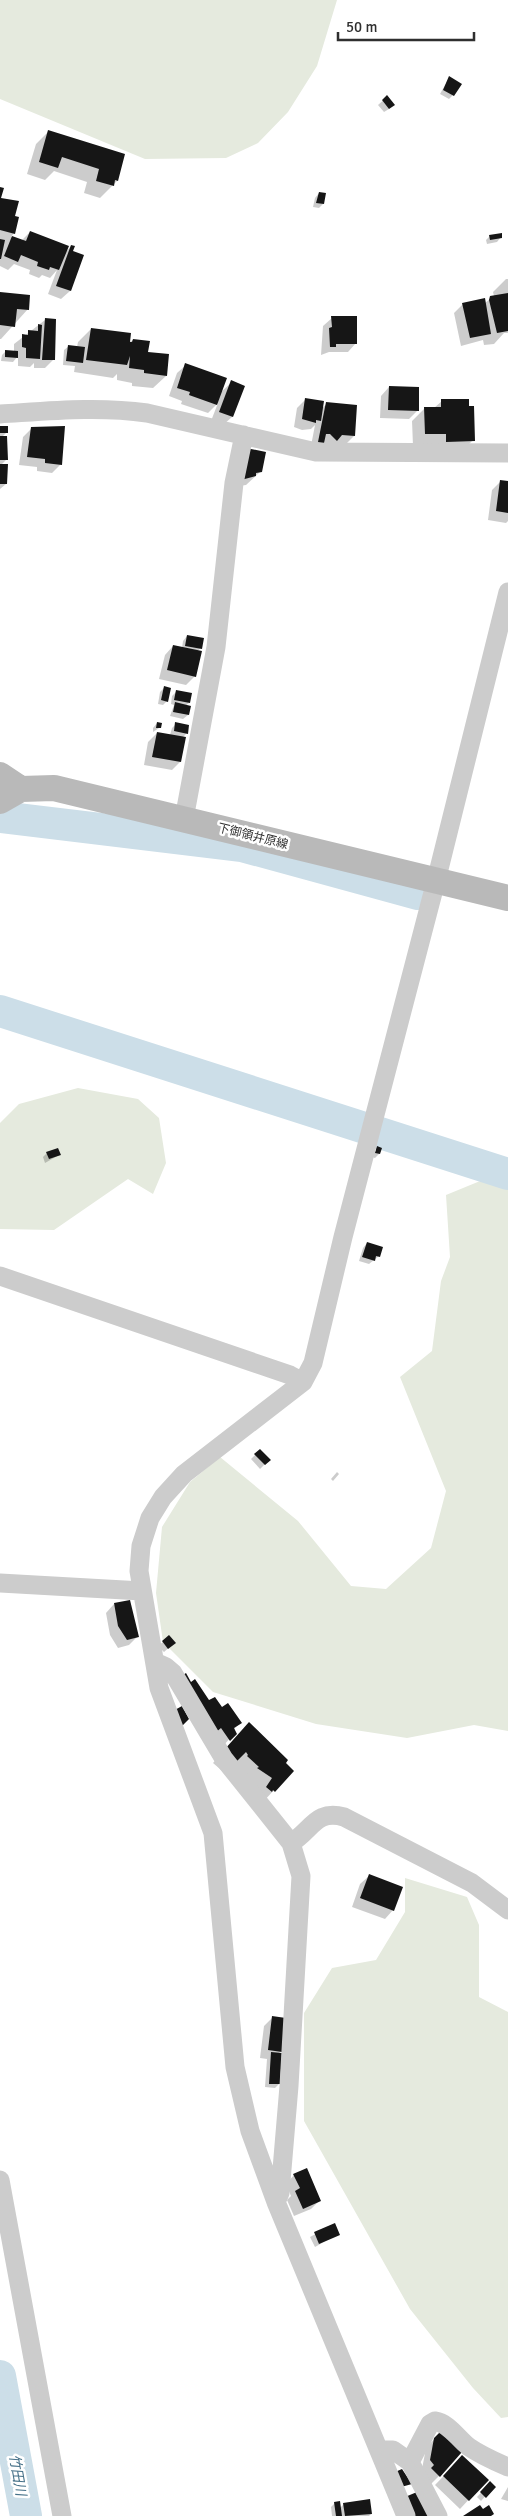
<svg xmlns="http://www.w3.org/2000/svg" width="508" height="2516" viewBox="0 0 508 2516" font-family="Signika,'Noto Sans JP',sans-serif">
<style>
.green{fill:#e5eade}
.shadow{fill:#0003}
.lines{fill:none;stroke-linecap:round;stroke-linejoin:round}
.river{stroke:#ccdee8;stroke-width:32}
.building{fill:#161616}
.minor{stroke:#ccc;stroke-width:19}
.secondary{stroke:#b9b9b9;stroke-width:26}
.labels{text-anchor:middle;stroke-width:5;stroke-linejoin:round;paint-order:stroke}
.street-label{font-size:12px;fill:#2f2f2f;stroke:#fff}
.water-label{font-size:14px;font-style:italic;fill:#457088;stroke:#fff}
</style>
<rect width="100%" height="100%" fill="#fff"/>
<path class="green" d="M0,0H337L317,66L288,112L258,143L226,158L145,159L0,99Z
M78,1088L138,1099L159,1118L166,1163L153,1194L128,1179L54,1230L0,1229V1123L19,1104Z
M485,1179L508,1186V1731L474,1725L407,1738L316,1724L213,1692L163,1642L156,1593L162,1527L190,1482L220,1457L298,1521L351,1586L386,1589L431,1548L446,1491L400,1377L432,1351L441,1281L450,1257L446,1195Z
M405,1878L467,1897L479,1925V1997L508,2012V2417L501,2418L473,2388L410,2309L304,2121V2013L332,1968L376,1960L405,1912Z"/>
<path class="shadow" d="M449,78L453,95L449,99L440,94Z
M387,97L389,109L384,112L378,105Z
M48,132L117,181L100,198L84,193L87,182L54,171L45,180L27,174L36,144Z
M319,193L323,204L319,208L313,207L315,198Z
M0,199L14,217V233L11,237L21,241L30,232L65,253L71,246L70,291L61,299L48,294L57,270L50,278L42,275L39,278L29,274L30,270L14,264L8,270L0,266Z
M490,236L501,237L497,242L487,244L486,240Z
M506,279H508V333H504L494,344L484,345L483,340L461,346L454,313L463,304L485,303L494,296L493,292Z
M0,294L28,309L1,339H0Z
M332,318L356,343L348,352H329L321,355L323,326Z
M45,320L53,360L45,368H34V363L30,367L18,366V356L13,362L1,361L2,355L6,351L14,352V344Z
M91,329L128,343L133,340L166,376L153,388L132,386V383L117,380V374L113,378L74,372L75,366L63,365L64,350L69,346L77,347L78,342Z
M186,365L221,392L232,382L244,386L232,417L223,425L211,421L218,403L208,413L181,404L182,401L169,396L177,373Z
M389,387L418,410L409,419L380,418L381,396Z
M305,400L322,408L327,404L354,436L346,444L310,451L315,425L311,429L302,430L294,427L297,408Z
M442,401L473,440L460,453L413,446L412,421L424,409L434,408Z
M0,428L7,432L2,437L6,460L1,465L6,484L0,489Z
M32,428L61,464L52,473L37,471V467L19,465L23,437Z
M246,449L260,472L246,485L232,487Z
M501,481L508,482V521L506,523L488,520L492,490Z
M187,636L201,648L197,651L195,676L186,685L159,679L165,655L173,646L182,648L183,641Z
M164,688L167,701L163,705L158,704L160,692Z
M176,692L189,703L185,706L188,715L183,719L170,716L174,705L171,704L172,696Z
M157,723L159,728L153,732V728Z
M176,724L187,733L182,738L180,762L172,770L144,765L148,742L157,733L170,735L172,728Z
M377,1148L379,1154L375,1158L372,1157Z
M47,1153L59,1155L45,1163L43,1157Z
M367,1243L379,1256L369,1264L359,1261L363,1248Z
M260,1450L269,1460L260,1469L251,1459Z
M337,1472L339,1474L333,1481L331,1479Z
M114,1604L137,1637L129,1645L118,1648L110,1635L106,1613Z
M169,1637L174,1643L164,1652L158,1646Z
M191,1684L209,1702L240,1723L233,1730L235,1733L221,1748Z
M237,1736L284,1763L292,1771L261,1804L213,1763Z
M369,1876L393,1910L385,1919L352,1907L360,1884Z
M273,2017L281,2051L278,2054L279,2084L275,2088L265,2087L267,2059L260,2058L264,2026Z
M294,2175L320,2200L311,2209L294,2216L287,2200L291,2196L286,2184Z
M334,2224L338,2234L315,2247L310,2237Z
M440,2433L439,2476L431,2484L422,2469L426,2448Z
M462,2457L487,2480L460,2509L435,2485Z
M490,2483L494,2487L481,2501L477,2497Z
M508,2487V2501L501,2499Z
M335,2503L340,2508L344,2504L371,2514L369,2516H332L331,2507Z"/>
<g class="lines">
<path class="river" d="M0,817L242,846L418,894
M0,1011L508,1174
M0,2376L26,2516"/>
</g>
<path class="building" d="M449,76L462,84L454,96L443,90Z
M387,95L395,105L389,109L382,100Z
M48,130L125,154L118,181L115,180L114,186L96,181L99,169L62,157L58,168L39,162Z
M0,187L4,188L1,198L19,201L15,216L19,217L15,234L0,230Z
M319,192L326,193L324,204L316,203Z
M30,231L69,246L59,270L50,267L49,270L37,266L38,262L21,255L18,262L4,256L12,236L26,241Z
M502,233V238L490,240L489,235Z
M0,239L5,240L1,259H0Z
M71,245L75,246L73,251L84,255L71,291L56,286Z
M0,292L30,295L29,310L17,309L15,327L0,325Z
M508,293V331L497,333L489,300L490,296Z
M485,298L491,334L470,338L462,303Z
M331,316H357V344H336V347H330L329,328L332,327Z
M45,318L56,319L55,360H42Z
M38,324L42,325L40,359L26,358V348L22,347V334L28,335V330L38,331Z
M91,328L131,333L130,342H132L133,339L150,341L148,352L169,354L167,376L144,373V370L129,368L130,356L127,365L86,360Z
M68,345L85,347L83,363L66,361Z
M5,350L18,351V358L5,357Z
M185,363L227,378L217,405L189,395L190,392L177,388Z
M231,380L245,386L233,417L219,412Z
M389,386L419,387V411L388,410Z
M305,398L324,401L321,421L316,420V423L302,419Z
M441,399H469V406H474L475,441L446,442V434H425L424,407H441Z
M326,402L357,405L355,436L342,435L337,441L330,434H326L324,443L318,442Z
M0,426H8V433H0Z
M65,426L62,465L45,463V459L27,457L31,427Z
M0,436H7L8,460H0Z
M246,448L266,452L262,472L256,473V476L241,480Z
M0,464H8L7,484H0Z
M500,480L508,481V513L496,511Z
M187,635L204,638L202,649L185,646Z
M173,645L202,651L196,677L167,670Z
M164,686L171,688L168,702L161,700Z
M176,690L192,693L190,703L174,700Z
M175,702L191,706L189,715L173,712Z
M157,722L162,723L161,728H156Z
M175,722L189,725L188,734L174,731Z
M157,732L186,737L181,762L152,757Z
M377,1146L382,1148L380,1154L375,1153Z
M58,1148L61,1155L49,1159L46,1152Z
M367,1242L383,1247L380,1257L376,1256L375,1261L362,1257Z
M260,1449L271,1460L265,1465L254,1454Z
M130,1600L139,1637L127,1640L118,1626L114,1603Z
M169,1635L176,1643L168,1649L162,1641Z
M186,1673L191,1682L195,1679L209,1700L215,1697L222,1707L228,1703L242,1723L234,1728L237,1734L230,1741L221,1728L215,1733L180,1677Z
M182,1706L189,1719L182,1726L173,1711Z
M249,1722L288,1760L286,1763L294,1771L275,1792L273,1790L272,1792L266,1787L272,1778L257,1768L259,1767L247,1756L248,1755L246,1752L237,1761L225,1749Z
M369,1874L403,1887L394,1911L360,1898Z
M272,2016L286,2018L282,2052L268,2050Z
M271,2052L282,2053L280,2084H269Z
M307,2168L321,2201L303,2209L295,2191L300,2188L293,2174Z
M335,2223L340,2235L319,2244L314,2232Z
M440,2432L462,2452L440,2477L431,2468L434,2465L430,2460L434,2438Z
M462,2455L489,2480L469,2501L443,2476Z
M402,2469L412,2484L401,2487L395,2472Z
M490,2481L496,2487L486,2498L480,2492Z
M417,2492L429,2516H414L405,2497Z
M370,2499L372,2514L345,2516L343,2503Z
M340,2501L342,2516H336L334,2502Z
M480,2505L483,2509L489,2505L494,2514L491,2516H463Z"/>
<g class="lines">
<path class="minor" d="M0,414C49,411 98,406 147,413L316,452L508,453
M184,819L216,647L234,483L244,435
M0,1276L290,1375L303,1382
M0,1583L142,1591
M155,1662L166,1667L173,1673L224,1759L291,1843L301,1876L289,2086L280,2193L276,2202
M291,1843C312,1830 316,1809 344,1817L472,1883L508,1910
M0,2180L62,2516
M379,2450H393L410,2462L438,2516
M410,2462L430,2424L435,2421C449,2423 458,2439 469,2447C482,2456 494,2461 508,2467
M406,2516L276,2202L250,2131L235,2067L213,1833L159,1688L139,1571L141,1546L150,1518L163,1497L184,1474L303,1382L313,1363L343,1237L436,881L508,592"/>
<path class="secondary" d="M0,775L21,789
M0,801L21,789L54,788L508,898"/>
</g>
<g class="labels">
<g class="street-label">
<text transform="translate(253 836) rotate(14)" y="4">下御領井原線</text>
</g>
<g class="water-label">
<text transform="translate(18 2475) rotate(80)" y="5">竹田川</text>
</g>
</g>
<path d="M338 32v8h136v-8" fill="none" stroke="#2f2f2f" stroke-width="2.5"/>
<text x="346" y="32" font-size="15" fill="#2f2f2f" stroke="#ffffff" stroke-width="4" paint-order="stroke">50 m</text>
</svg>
